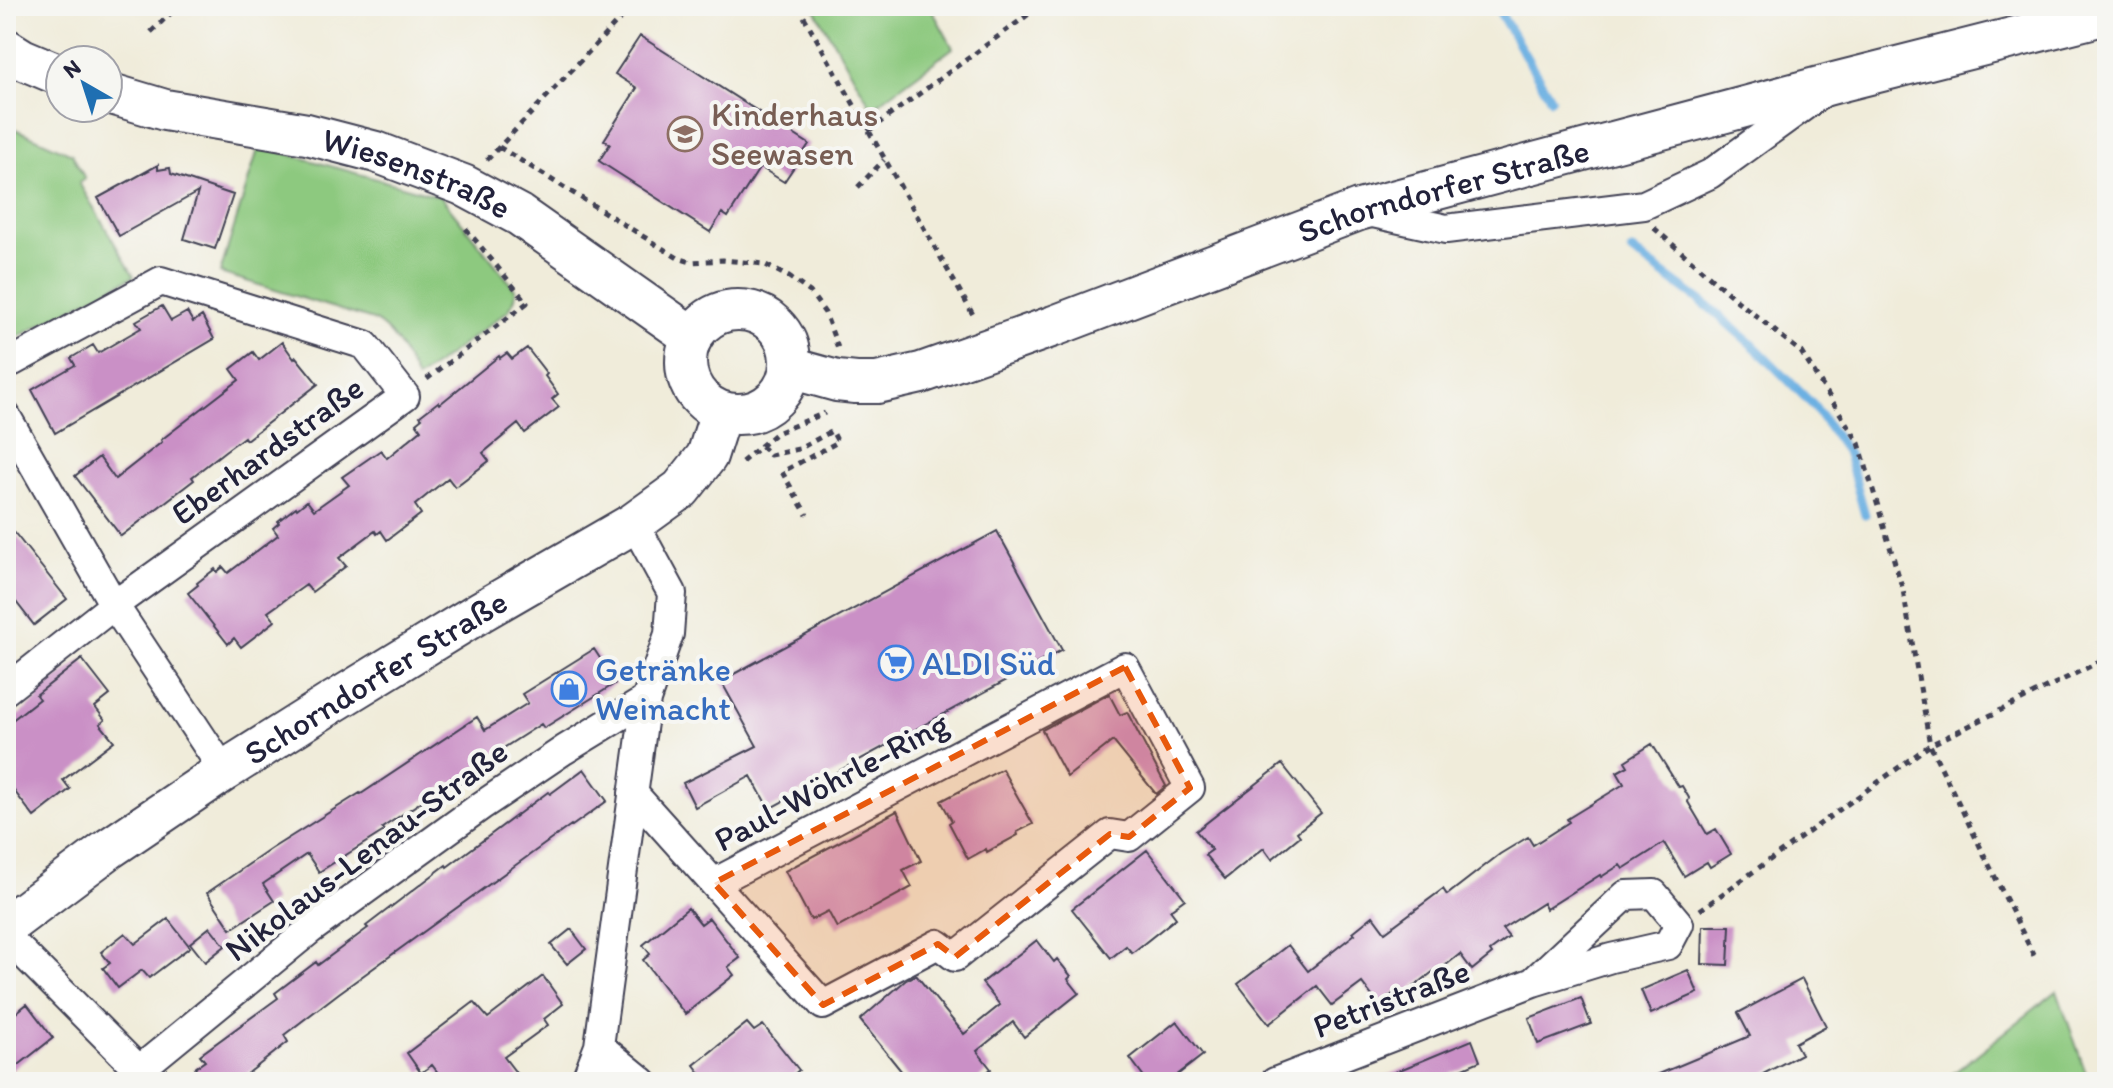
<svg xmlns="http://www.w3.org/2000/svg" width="2113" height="1088" viewBox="0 0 2113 1088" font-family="Itim,sans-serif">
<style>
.green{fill:#8dc97f;stroke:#58765d;stroke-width:2}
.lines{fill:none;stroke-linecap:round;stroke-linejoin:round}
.stream{stroke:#6cb0e2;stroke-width:9}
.building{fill:#ca90c6}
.street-casing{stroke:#414053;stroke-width:32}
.secondary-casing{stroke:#414053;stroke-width:44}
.path{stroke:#414053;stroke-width:5;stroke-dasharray:6 6;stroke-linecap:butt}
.street{stroke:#fff;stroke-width:28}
.secondary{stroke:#fff;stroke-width:40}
.marked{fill:#e8590c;fill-opacity:0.2;stroke:#e8590c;stroke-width:6;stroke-dasharray:16 10;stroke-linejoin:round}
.labels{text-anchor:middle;stroke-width:8;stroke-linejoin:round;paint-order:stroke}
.education-label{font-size:34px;fill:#785e54;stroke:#f6f6f2;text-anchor:start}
.street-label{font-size:34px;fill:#22223b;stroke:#f6f6f2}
.shop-label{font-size:34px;fill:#366cbe;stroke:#f6f6f2;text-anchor:start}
</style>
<rect width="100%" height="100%" fill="#f6f6f2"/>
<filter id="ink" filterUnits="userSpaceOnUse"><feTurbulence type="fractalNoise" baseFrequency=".0125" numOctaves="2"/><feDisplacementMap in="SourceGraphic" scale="16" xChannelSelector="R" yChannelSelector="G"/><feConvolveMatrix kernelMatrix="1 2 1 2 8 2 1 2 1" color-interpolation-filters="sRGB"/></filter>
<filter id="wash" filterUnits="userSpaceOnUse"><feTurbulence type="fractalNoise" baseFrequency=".006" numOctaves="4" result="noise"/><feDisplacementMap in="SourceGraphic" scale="32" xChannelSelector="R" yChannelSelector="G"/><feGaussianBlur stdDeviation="1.8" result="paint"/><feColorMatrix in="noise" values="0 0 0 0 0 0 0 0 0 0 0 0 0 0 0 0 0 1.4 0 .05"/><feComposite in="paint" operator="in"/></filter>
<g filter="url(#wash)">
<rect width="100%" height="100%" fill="#f0ecda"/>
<path class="green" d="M813,6H930L953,48L872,108Z
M6,125L72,154L85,179L79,183L134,276L6,343Z
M259,146L441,197L516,290L515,298L509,310L417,379C405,357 396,332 373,320L220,273Z
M2057,991L2089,1082H1944L1945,1080Z"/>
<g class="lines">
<path class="stream" d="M1496,6L1551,99
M1632,251L1709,307L1757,349L1813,405L1848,454L1865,515"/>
</g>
<g id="blocks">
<path class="building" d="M640,36L809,144L784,182L760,167L728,217L722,213L710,232L599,161L610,144L604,140L637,88L615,74Z
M158,165V170L170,168L171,174L233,195L215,249L184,239L198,192L119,236L98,198Z
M162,306L171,321L187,312L193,322L202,316L214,339L55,433L32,390L75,365L71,358L93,345L98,353L141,328L136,321Z
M282,342L294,359L296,357L318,384L246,440L244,437L225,451L192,477L194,480L121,536L75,476L99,457L115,479L162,442L161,440L239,380L231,369L253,352L259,360Z
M527,348L547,374L545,376L558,394L552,399L559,407L525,433L518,424L483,453L489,461L455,487L448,478L415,505L421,514L387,540L381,531L377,534L375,531L339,558L346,566L312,592L306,585L268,612L275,621L241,647L234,638L228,644L188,593L198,585L197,583L215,569L217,572L223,567L228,573L278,535L273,528L279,523L278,521L296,507L297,509L307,501L314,510L349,485L342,477L381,450L387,458L421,430L416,423L422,418L420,416L438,402L440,404L499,356L500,358L507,353L512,359Z
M6,522L67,599L34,625L6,589Z
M997,531L1062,650L769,809L751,776L695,807L683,783L757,746L721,681Z
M594,649L616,683L544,728L541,724L499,751L503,756L454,787L451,782L382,828L384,831L319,872L307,854L263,884L274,901L231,929L207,893L271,849L360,793L361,794L477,717L485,730L528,703L522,694Z
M82,659L110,695L95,707L105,720L100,724L114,741L63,780L70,789L34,817L6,780V725L39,699L36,695Z
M1109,694L1120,715L1127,712L1166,786L1156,794L1113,741L1067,777L1042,730Z
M1652,744L1679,787L1682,786L1689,798L1688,802L1707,834L1716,829L1731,854L1710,867L1707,862L1684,876L1664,843L1623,869L1620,865L1601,877L1600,875L1546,909L1543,903L1502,929L1509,937L1490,951L1492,954L1472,970L1460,954L1441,969L1439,967L1402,996L1398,990L1379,1005L1362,983L1332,1005L1317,986L1269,1024L1238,984L1288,945L1308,971L1355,934L1353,932L1373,916L1385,932L1443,889L1447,895L1500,854L1528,837L1533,845L1569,822L1567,819L1624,784L1617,772L1628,766L1625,761Z
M1282,764L1321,813L1297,832L1300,836L1272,859L1264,848L1225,879L1205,855L1212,850L1196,831Z
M584,769L607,801L572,826L571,825L339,993L284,1035L288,1042L237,1082H205L195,1068L205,1061L200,1055L278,998L275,993L316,962L318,965L368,928L366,926L446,865L447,867L548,792L550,794Z
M1002,769L1033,824L1017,832L1018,835L987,852L986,849L968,859L949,823L952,821L941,801Z
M897,811L921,861L903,870L912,887L837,928L828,911L811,920L785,871Z
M1147,850L1185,899L1170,910L1176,918L1132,953L1126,946L1111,958L1072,909Z
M688,908L701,924L709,918L740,958L728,967L734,975L685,1014L643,960L650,954L643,945Z
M168,919L190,947L149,978L142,970L118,988L103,968L110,963L101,952L125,933L135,944Z
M1703,926H1730L1728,965L1702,964Z
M210,927L225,946L205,962L190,943Z
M571,929L586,949L567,964L551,945Z
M1037,940L1054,962L1057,959L1071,976L1068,979L1079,993L1024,1037L1013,1022L977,1051L991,1069L974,1082H910L860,1020L906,980L916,975L964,1034L1000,1005L982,983Z
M1688,970L1698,993L1651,1014L1641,990Z
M543,976L563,1004L544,1019L548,1025L504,1057L523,1082H445L432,1065L421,1073L407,1053L474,1002L488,1018Z
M1802,979L1826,1026L1795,1043L1801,1054L1748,1082H1640L1750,1036L1738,1013Z
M1581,998L1591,1024L1538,1044L1529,1018Z
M27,1004L53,1038L6,1075V1021Z
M1177,1021L1203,1055L1168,1082H1148L1130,1058Z
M747,1023L754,1031L763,1025L799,1070L785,1082H707L694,1065Z
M1472,1040L1480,1061L1431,1082H1371Z"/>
</g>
</g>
<g filter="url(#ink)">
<use href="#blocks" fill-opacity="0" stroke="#414053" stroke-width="2"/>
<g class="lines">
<g class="street-casing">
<path id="street" d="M1364,211L1446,229L1644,205L1710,174L1822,93
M6,365L161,281L365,345L405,396L114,605L6,690
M6,416L114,605L224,771
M633,793L823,1005L938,944L955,957L1110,834L1129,837L1190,788L1125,667L714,883
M6,936L150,1081
M599,1046L643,1082
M139,1070L311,929L481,806L564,750L646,700
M585,1082L599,1046L646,700L669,634L672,593L634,523
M1275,1082L1533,982L1611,958L1668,945L1679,924L1654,894L1626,895L1533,982"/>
</g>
<g class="secondary-casing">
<g id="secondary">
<path d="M6,49L22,59L60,75"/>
<path id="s1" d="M108,93L165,110L307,134L376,152L463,185L519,215L691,336"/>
<circle cx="738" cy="362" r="52"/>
<path id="s2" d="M790,368L837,381L856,383H877L921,373L1054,326L1359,210L1838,82L2107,14"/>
<path id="s3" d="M6,926L110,848L224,771L330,704L480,612L634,523L681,489L707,456L721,412"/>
</g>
</g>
<path class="path" d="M798,6L975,318
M151,32L178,6
M868,131L1040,6
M499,147L678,258L691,262L723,260L764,264L789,277L810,292L825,313L838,348
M487,160L632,6
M858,187L884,160
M1654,228L1735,299L1801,352L1859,443L1903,590L1930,745L2036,960
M427,379L527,303L463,225
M761,446L770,455L799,449L832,431L838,442L782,472L807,515
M742,462L776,433L825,413
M1700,910L1930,745L2107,658"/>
<use href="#street" class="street"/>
<use href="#secondary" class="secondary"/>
</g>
</g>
<path class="marked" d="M1125,667L1190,788L1129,837L1110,834L955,957L938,944L823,1005L714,883Z"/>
<defs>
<g id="school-ring" transform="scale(1.8)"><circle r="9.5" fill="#f6f6f2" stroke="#8d6e63" stroke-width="1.5"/><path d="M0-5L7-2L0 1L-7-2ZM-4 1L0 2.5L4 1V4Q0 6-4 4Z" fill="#8d6e63"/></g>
<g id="supermarket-ring" transform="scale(1.8)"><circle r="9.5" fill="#f6f6f2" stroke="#3f7fe0" stroke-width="1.5"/><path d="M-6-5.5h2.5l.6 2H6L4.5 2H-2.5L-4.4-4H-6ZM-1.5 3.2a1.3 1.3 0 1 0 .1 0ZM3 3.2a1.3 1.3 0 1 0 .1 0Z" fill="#3f7fe0"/></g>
<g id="shop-ring" transform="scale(1.8)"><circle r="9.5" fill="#f6f6f2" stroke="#3f7fe0" stroke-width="1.5"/><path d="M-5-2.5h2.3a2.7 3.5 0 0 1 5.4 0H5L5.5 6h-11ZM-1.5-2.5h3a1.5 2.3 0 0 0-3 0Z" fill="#3f7fe0"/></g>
</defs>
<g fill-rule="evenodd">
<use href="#school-ring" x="685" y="134"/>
<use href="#supermarket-ring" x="896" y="663"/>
<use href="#shop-ring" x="569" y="689"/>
</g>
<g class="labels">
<g class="education-label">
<text x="711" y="126">Kinderhaus<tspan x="711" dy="39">Seewasen</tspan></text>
</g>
<g class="street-label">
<text dy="12" stroke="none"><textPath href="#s1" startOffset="320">Wiesenstraße</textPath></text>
<text dy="12" stroke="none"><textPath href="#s2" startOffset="688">Schorndorfer Straße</textPath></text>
<text transform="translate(267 450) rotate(-36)" y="12">Eberhardstraße</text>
<text dy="12" stroke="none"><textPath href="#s3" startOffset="446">Schorndorfer Straße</textPath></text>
<text transform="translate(831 781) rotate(-28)" y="12">Paul-Wöhrle-Ring</text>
<text transform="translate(366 850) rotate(-37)" y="12">Nikolaus-Lenau-Straße</text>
<text transform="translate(1391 998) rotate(-21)" y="12">Petristraße</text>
</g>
<g class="shop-label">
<text x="922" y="675">ALDI Süd</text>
<text x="595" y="681">Getränke<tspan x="595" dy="39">Weinacht</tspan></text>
</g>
</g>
<rect width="2113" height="1088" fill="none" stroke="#f6f6f2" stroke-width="32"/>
<g transform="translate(84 84) rotate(321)"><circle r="38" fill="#f6f6f2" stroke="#a1a1a9" stroke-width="2"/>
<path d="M0-6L14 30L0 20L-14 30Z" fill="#1f6fb2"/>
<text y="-12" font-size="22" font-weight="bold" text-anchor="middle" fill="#22223b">N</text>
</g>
</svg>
